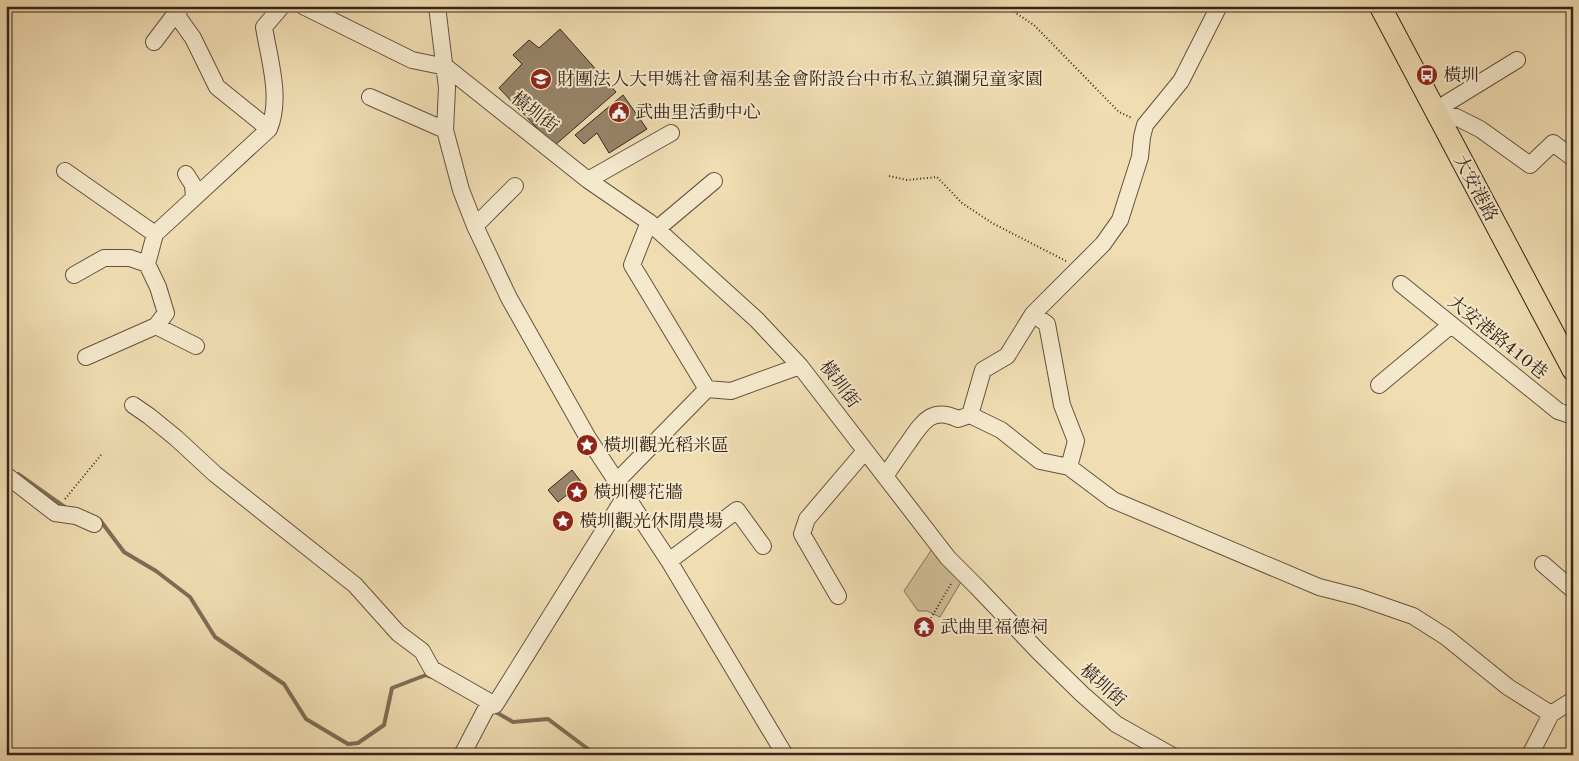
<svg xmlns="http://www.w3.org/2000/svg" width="1579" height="761" viewBox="0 0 1579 761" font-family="'Old Standard TT','Noto Serif TC',serif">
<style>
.green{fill:#d1be98;stroke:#847158}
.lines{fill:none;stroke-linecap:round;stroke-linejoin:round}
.stream{stroke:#806d56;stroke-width:4}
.building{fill:#978469;stroke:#372419}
.minor-casing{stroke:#65523f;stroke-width:18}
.major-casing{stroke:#372419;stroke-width:23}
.path{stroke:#372419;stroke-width:2;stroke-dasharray:1 2.5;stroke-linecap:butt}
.minor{stroke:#f5e9cd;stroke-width:16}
.major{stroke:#f0ddb2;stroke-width:21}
.labels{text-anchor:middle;stroke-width:4;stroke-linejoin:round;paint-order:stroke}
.poi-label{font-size:18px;fill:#372419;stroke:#f5e9cd;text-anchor:start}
.street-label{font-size:18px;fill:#372419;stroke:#f5e9cd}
</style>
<rect width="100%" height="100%" fill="#f0ddb2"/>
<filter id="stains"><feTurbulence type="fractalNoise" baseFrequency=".004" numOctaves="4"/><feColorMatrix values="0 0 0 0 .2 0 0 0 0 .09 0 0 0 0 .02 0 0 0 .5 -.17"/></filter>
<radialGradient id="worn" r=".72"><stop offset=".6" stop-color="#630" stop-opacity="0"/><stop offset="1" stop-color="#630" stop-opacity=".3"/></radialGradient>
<path class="green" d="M932,549L961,582L940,617L927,611H918L904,591Z"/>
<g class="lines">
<path class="stream" d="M18,474L66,508
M100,520L124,552L156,571L190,597L215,637L284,684L306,719L348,744L358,743L384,725L392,688L426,675L431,677
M494,711L513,722L548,719L596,755"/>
</g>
<path class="building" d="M560,29L616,92L554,146L499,88L522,64L513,55L529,40L539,48Z
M623,95L647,129L609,153L597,133L584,144L575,135Z
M572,470L582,483L558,502L548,490Z
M927,617L928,636H921L919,618Z"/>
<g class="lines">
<g class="minor-casing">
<path id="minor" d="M179,6L178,17L193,38L217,87L269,129
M303,6L412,60L446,67L588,180L649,222L757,320L800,366L948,558L977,587L1038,651L1082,694L1116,724L1171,755
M437,6L447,88L445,130L461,190L475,226L509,298L588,438L669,561L785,755
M154,42L179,9
M370,97L445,130
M1434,111L1456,117L1480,129L1530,165L1553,143L1573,158
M1434,111L1517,60
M65,171L155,234
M186,174L193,185L194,198
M588,180L671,133
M649,222L632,265L707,389
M475,226L515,186
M657,229L714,181
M74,275L104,258H130L147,264
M1401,284L1558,411L1573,416
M1033,314L1047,324L1062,405L1076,441L1069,467
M156,326L196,346
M86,357L156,326L166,313L158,287L147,264L155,234L269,129C282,98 269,59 264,27L282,6
M1379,385L1451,325
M133,405L149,416L176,438L215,474L355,585L398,633L422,651L432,669L495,705
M970,415L983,370L1007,356L1033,314L1103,244L1120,220L1140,157L1142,137L1145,125L1181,81L1219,6
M6,475L55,513L76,516L94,524
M885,476C893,465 900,454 908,443C922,423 931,406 958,419L970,415L1001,430L1040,461L1069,467L1113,500L1319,587L1358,597L1413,616L1446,637L1508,687L1551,714
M617,481L707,389L731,391L800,366
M669,561L737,510L763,546
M1543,564L1573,590
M838,596L802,534L807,519L865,451
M462,755L487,707L495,705L626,495
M1530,755L1551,714L1573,700"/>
</g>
<g class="major-casing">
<path id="major" d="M1380,6L1573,370"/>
</g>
<path class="path" d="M1005,6L1034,25L1119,112L1132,118
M1017,13L1020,6
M889,176L907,180L937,177L962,203L992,223L1066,261
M65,499L101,455
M931,618L952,582"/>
<use href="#minor" class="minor"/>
<use href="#major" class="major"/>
</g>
<defs>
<g id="bus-disc" transform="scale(1.125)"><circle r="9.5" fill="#8f2418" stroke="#f5e9cd"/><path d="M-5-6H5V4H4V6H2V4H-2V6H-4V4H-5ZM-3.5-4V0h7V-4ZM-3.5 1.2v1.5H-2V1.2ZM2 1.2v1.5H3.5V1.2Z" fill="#fff"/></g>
<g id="school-disc" transform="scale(1.125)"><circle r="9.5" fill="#8f2418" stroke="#f5e9cd"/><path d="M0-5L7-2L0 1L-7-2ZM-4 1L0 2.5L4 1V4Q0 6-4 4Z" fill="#fff"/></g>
<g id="civic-disc" transform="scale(1.125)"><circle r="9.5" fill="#8f2418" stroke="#f5e9cd"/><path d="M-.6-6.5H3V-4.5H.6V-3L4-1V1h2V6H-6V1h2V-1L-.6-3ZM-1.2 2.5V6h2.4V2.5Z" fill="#fff"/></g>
<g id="sight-disc" transform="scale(1.125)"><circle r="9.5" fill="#8f2418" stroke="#f5e9cd"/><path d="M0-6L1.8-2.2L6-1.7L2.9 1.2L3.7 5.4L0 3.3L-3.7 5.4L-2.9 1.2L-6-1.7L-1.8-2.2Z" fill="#fff"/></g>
<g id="temple-disc" transform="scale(1.125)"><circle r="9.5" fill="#8f2418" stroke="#f5e9cd"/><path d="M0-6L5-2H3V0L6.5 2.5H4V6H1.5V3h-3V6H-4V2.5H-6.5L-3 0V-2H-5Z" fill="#fff"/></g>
</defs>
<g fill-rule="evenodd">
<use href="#bus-disc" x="1427" y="75"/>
<use href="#school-disc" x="541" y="79"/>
<use href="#civic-disc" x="619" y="112"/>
<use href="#sight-disc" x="587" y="445"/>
<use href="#sight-disc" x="577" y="492"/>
<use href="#sight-disc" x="563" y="521"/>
<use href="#temple-disc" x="924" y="627"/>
</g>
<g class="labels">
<g class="poi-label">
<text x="1443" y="81">橫圳</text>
<text x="557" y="85">財團法人大甲媽社會福利基金會附設台中市私立鎮瀾兒童家園</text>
<text x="635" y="118">武曲里活動中心</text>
<text x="603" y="451">橫圳觀光稻米區</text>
<text x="593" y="498">橫圳櫻花牆</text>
<text x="579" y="527">橫圳觀光休閒農場</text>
<text x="940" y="633">武曲里福德祠</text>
</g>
<g class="street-label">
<text transform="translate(535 112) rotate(38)" y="6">橫圳街</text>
<text transform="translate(1476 188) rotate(62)" y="6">大安港路</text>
<text transform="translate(1498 337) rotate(39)" y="6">大安港路410巷</text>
<text transform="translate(840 384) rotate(53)" y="6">橫圳街</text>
<text transform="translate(1103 685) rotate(42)" y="6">橫圳街</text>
</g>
</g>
<rect width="1579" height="761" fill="none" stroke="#f0ddb2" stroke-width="25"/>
<rect x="8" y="8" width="1564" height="746" fill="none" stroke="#372419" stroke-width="2.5"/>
<rect x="12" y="12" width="1554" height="736" fill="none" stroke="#372419"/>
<rect width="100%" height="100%" filter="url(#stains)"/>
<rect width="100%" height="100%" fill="url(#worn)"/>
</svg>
